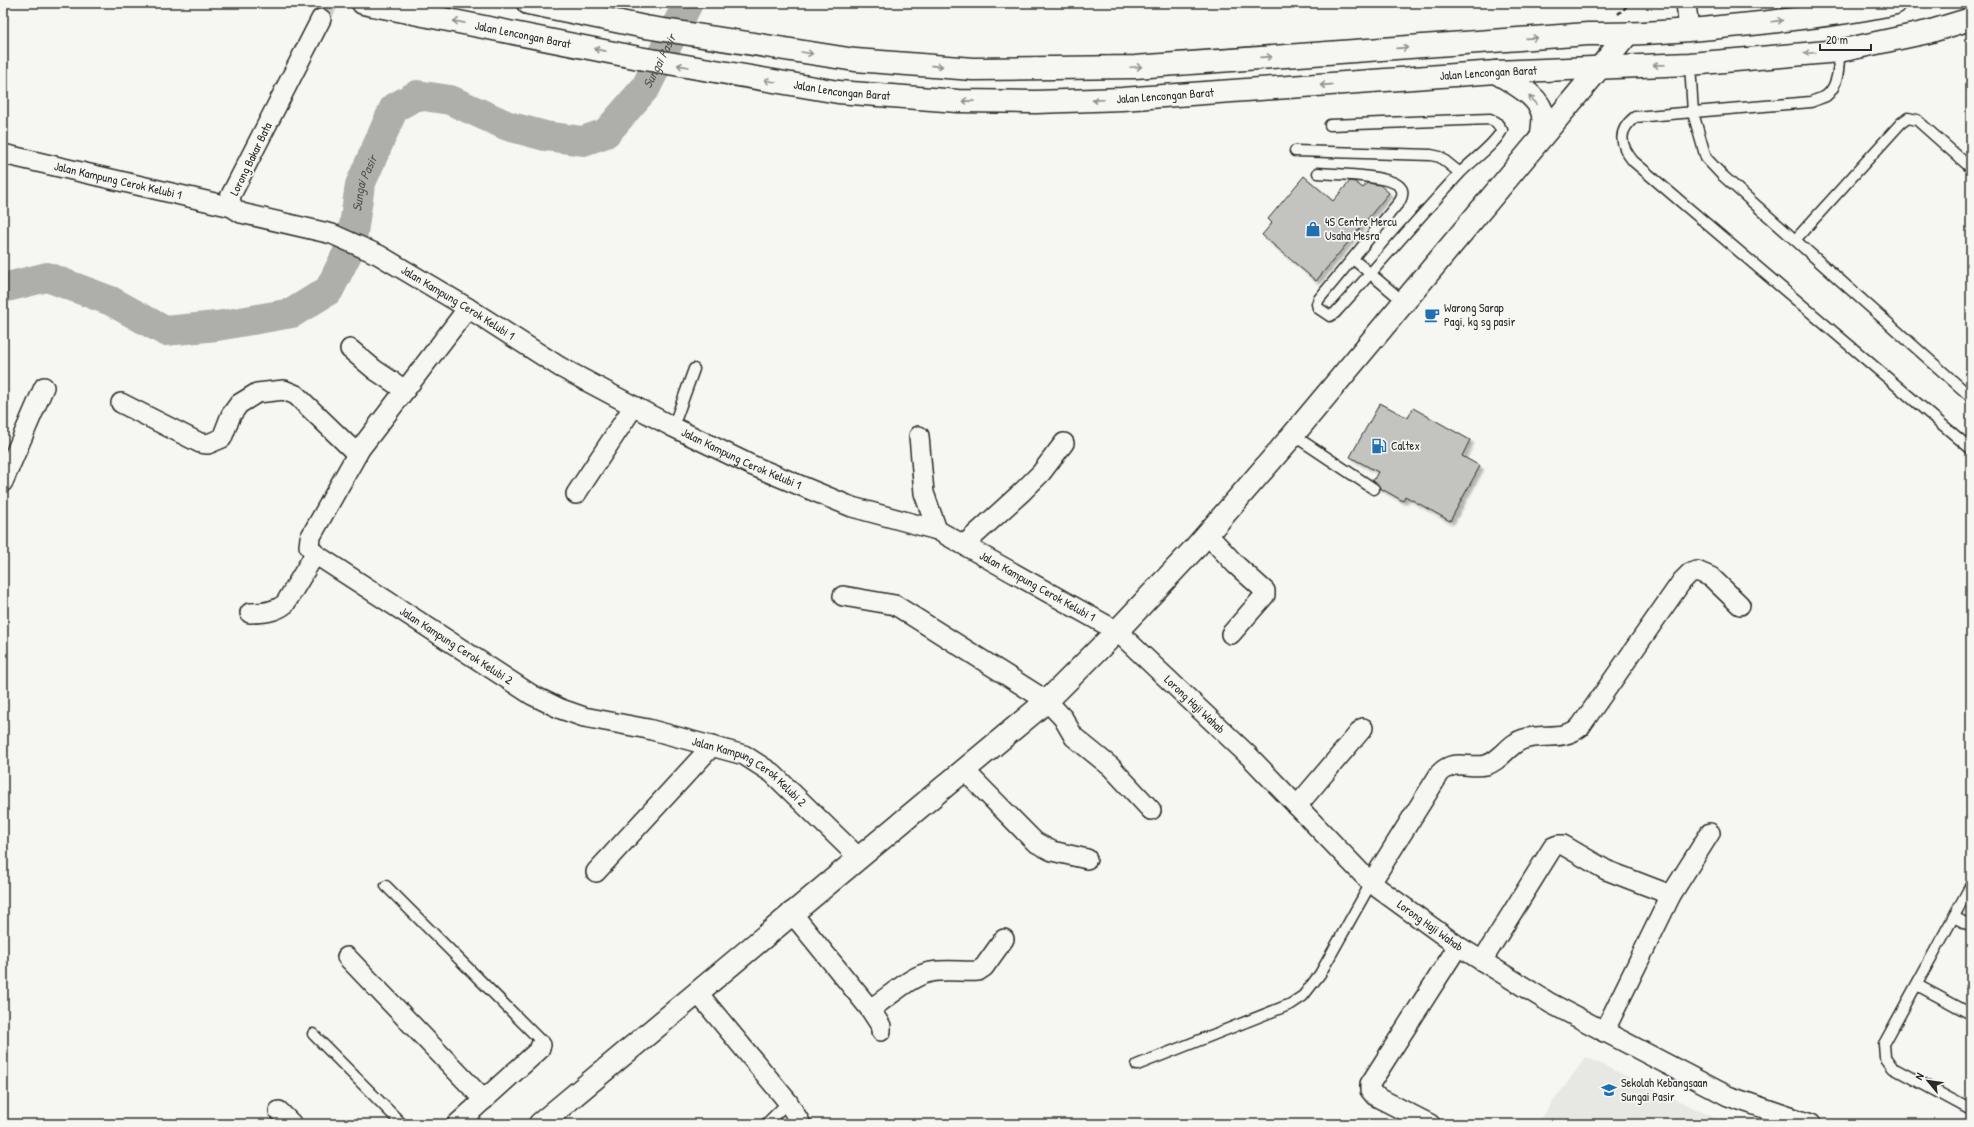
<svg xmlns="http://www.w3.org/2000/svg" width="1974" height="1127" viewBox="0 0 1974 1127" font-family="'Patrick Hand',sans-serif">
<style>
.built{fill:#e7e7e3}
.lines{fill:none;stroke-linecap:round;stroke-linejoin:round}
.river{stroke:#aeaeab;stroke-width:30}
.building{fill:#c3c3c0;stroke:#2b2b2b;filter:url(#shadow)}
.street-tunnel{stroke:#cdcdca;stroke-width:19;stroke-dasharray:19 10;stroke-linecap:butt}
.lane-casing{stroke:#2b2b2b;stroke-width:13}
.street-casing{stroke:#2b2b2b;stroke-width:22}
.secondary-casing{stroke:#2b2b2b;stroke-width:25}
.highway-casing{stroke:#2b2b2b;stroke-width:25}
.path{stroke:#2b2b2b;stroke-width:2.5;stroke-dasharray:4 3;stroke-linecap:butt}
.lane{stroke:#f6f6f2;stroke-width:10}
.street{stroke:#f6f6f2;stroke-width:19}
.secondary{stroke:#f6f6f2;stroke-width:22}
.highway{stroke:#f6f6f2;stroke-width:22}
.oneway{stroke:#90908e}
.labels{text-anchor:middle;stroke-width:3.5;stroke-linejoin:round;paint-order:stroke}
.street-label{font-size:12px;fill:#2b2b2b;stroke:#f6f6f2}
.poi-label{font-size:12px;fill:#2b2b2b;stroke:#f6f6f2;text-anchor:start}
.water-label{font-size:13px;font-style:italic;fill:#525251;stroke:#f6f6f2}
</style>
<defs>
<filter id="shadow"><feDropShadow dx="3.5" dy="3.5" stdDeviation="1" flood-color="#0004"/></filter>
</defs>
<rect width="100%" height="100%" fill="#f6f6f2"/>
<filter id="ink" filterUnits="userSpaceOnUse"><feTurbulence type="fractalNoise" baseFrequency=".025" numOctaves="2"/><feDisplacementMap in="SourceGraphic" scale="8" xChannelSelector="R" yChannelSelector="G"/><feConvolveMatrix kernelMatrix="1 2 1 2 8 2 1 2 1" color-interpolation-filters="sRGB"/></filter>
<g filter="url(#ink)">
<path class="built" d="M1586,1057L1728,1124H1537Z"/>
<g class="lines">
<path class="river" id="s1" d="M3,288L47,277L111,301L165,331L217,326L292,313L329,290L351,246L360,185L394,108L417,95L450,100L508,126L545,136L583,141L606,133L646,87L688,3"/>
</g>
<path class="building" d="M1304,176L1333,201L1350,181L1355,182L1363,188L1367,183L1380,185L1389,193L1316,281L1262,235L1272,223L1268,219Z
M1380,403L1408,418L1413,408L1470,440L1462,456L1480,466L1450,521L1405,496L1403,501L1380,488L1373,481L1378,472L1350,457Z"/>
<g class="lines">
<path class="street-tunnel" d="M321,19L329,3"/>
<g class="lane-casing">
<path id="lane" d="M1839,51C1839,65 1839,86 1826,96C1822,98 1815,100 1811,102L1635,117C1617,131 1620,145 1633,161L1971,449
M1690,64L1693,113L1706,158L1722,175L1795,240
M1295,151L1431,155L1440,157L1460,173
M1971,168L1917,120L1908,118L1901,123L1795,240L1971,397
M1318,173C1334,174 1391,175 1400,187C1404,191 1402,197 1400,201L1319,299L1317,304L1318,308L1330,316L1335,313C1377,267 1417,219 1459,174C1471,161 1494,146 1502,130L1496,122L1490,119L1330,125
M1353,259L1404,302
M673,427L694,369
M1293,435L1374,489
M1971,885L1884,1044L1885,1057L1893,1068L1971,1110
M386,886L541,1041V1045
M1954,917L1971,926
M1917,985L1971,1014
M313,1034L402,1124
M1137,1065L1291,1004L1303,996L1320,974L1371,883
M766,1124L788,1102"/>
</g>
<g class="street-casing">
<g id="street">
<path d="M1686,3L1689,30"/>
<path id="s2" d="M321,19L230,197L232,207L241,213L332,234L379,255L468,308L560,367L673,427L751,465L852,507L937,530L1117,631L1249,756L1371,883L1458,946L1550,1003L1728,1096L1811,1124"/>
<path id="s3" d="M3,154L232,207"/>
<path id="s4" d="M468,308L360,449L310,538L309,546L315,554L532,695L561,709L584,717L648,729L744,755L772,773L858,857"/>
<path d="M350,349L375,370L405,390"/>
<path d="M121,403L200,443L208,444L222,438L231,415L239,404L257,393L284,390L296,395L357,454"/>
<path d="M919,436L924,493L937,530"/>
<path d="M3,482L44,387"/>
<path d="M576,494L634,406"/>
<path d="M1207,534L1236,565L1265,591V595L1231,634"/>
<path d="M965,544L1022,492L1041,473L1064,443"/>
<path d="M843,596L895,605L1047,701L1063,718L1074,737L1111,767L1151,810"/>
<path d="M250,613C263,613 275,612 285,604L315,554"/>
<path d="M964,770L1035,842L1052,851L1087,859"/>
<path d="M1297,806L1363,728"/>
<path d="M596,872L712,746"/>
<path d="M1371,883L1440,773C1455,758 1468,769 1486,765C1501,761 1509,743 1524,739C1543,733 1563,741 1580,727L1682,581L1690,573L1697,571L1711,577L1740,605"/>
<path d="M791,912L870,1009L881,1026V1031"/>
<path d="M347,957L484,1100"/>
<path d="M1482,961L1553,847L1558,845H1563L1606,870L1671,895"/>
<path d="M697,992L788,1102L801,1124"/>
<path d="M870,1009C888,998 911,975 931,972C946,969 963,972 978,971L984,967L1004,939"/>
<path d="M1604,1032L1671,895L1710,833"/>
<path d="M279,1111L292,1124"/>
<path d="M457,1124L539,1050L541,1045"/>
<path d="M1430,1124L1375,1096L1370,1090V1084L1458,946"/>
</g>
</g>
<g class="secondary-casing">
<path id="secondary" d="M540,1124L1047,701L1117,631L1196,547L1293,435L1627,35"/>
</g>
<g class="highway-casing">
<g id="highway">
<path id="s5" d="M363,3L639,58L838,92L958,101L1036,102L1122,99L1496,72L1690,64L1839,51L1928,32L1971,19"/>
<path d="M528,3L645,27L855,60L973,69L1135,67L1588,34C1651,35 1715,28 1778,21C1817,16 1857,12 1895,3"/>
<path d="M1496,72C1511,82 1541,96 1543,116C1544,122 1542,129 1542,136"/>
</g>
</g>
<path class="path" d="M1618,14L1631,3"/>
<use href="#lane" class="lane"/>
<use href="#street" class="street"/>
<use href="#secondary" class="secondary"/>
<use href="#highway" class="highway"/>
</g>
<defs><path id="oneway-shaft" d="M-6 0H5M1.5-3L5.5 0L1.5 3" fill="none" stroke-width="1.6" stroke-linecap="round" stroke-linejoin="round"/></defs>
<g class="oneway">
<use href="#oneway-shaft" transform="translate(1777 21) rotate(-7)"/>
<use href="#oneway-shaft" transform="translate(459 22) rotate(-169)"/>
<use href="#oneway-shaft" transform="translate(1532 38) rotate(-4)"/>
<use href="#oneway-shaft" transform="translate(1402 48) rotate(-4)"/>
<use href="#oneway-shaft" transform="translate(600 50) rotate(-169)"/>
<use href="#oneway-shaft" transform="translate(807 53) rotate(9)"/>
<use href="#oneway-shaft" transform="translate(1810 53) rotate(175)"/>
<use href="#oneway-shaft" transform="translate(1266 57) rotate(-4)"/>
<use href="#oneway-shaft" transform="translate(1659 65) rotate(178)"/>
<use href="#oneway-shaft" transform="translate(683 66) rotate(-170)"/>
<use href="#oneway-shaft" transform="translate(937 66) rotate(4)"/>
<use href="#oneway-shaft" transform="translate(1136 67) rotate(-3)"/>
<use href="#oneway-shaft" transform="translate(770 81) rotate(-171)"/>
<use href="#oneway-shaft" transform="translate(1326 85) rotate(176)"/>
<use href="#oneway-shaft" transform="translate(1098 100) rotate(178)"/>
<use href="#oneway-shaft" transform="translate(1533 100) rotate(-134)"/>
<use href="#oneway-shaft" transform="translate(968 101) rotate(-179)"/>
</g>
</g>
<defs>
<g id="shop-bare" transform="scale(1.2)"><path d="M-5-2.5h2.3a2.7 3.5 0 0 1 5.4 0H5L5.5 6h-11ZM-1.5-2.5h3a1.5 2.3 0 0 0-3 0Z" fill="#1f6fb2" stroke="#f6f6f2" stroke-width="2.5" paint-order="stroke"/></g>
<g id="cafe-bare" transform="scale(1.2)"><path d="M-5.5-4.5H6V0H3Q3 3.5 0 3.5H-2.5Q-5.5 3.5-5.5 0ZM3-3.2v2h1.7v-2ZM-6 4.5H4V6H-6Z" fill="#1f6fb2" stroke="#f6f6f2" stroke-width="2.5" paint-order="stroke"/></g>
<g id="fuel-bare" transform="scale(1.2)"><path d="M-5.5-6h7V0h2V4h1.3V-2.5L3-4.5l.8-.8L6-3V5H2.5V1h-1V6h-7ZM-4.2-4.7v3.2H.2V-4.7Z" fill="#1f6fb2" stroke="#f6f6f2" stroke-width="2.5" paint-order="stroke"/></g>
<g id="school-bare" transform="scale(1.2)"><path d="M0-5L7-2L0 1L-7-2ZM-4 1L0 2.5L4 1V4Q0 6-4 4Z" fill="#1f6fb2" stroke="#f6f6f2" stroke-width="2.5" paint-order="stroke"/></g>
</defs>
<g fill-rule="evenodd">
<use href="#shop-bare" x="1313" y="229"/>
<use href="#cafe-bare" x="1432" y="315"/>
<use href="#fuel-bare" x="1379" y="446"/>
<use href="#school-bare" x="1609" y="1090"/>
</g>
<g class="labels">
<g class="street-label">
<text dy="4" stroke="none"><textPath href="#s5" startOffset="163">Jalan Lencongan Barat</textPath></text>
<text dy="4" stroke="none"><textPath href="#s5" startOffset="1135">Jalan Lencongan Barat</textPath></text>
<text dy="4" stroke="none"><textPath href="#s5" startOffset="487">Jalan Lencongan Barat</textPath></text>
<text dy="4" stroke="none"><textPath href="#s5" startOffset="811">Jalan Lencongan Barat</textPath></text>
<text transform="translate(251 159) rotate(-64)" y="4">Lorong Bakar Bata</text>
<text dy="4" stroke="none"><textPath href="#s3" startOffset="118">Jalan Kampung Cerok Kelubi 1</textPath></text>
<text dy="4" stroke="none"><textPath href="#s2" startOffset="458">Jalan Kampung Cerok Kelubi 1</textPath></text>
<text dy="4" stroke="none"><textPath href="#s2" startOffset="782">Jalan Kampung Cerok Kelubi 1</textPath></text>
<text dy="4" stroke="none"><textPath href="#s2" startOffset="1106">Jalan Kampung Cerok Kelubi 1</textPath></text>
<text dy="4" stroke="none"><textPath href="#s4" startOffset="466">Jalan Kampung Cerok Kelubi 2</textPath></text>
<text dy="4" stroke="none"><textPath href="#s2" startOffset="1304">Lorong Haji Wahab</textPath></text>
<text dy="4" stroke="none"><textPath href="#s4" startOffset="790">Jalan Kampung Cerok Kelubi 2</textPath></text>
<text dy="4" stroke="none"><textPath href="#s2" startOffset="1628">Lorong Haji Wahab</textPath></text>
</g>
<g class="poi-label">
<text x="1325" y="226">4S Centre Mercu<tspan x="1325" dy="14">Usaha Mesra</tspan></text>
<text x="1444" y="312">Warong Sarap<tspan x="1444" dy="14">Pagi, kg sg pasir</tspan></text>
<text x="1391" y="450">Caltex</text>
<text x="1621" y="1087">Sekolah Kebangsaan<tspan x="1621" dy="14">Sungai Pasir</tspan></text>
</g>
<g class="water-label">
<text dy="5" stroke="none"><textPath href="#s1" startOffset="857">Sungai Pasir</textPath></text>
<text dy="5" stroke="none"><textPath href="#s1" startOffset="461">Sungai Pasir</textPath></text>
</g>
</g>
<rect width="1974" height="1127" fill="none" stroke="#f6f6f2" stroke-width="16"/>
<rect x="8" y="8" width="1958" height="1111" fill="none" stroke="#2b2b2b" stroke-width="1.5" filter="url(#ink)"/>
<g transform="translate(1928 1081) rotate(299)" stroke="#f6f6f2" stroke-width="3" paint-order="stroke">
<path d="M0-3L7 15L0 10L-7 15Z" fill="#2b2b2b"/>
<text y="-6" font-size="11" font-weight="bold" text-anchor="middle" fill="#2b2b2b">N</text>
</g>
<path d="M1820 44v6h51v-6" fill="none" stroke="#2b2b2b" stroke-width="2"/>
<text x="1826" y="44" font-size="12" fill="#2b2b2b" stroke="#f6f6f2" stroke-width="3" paint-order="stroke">20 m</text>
</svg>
